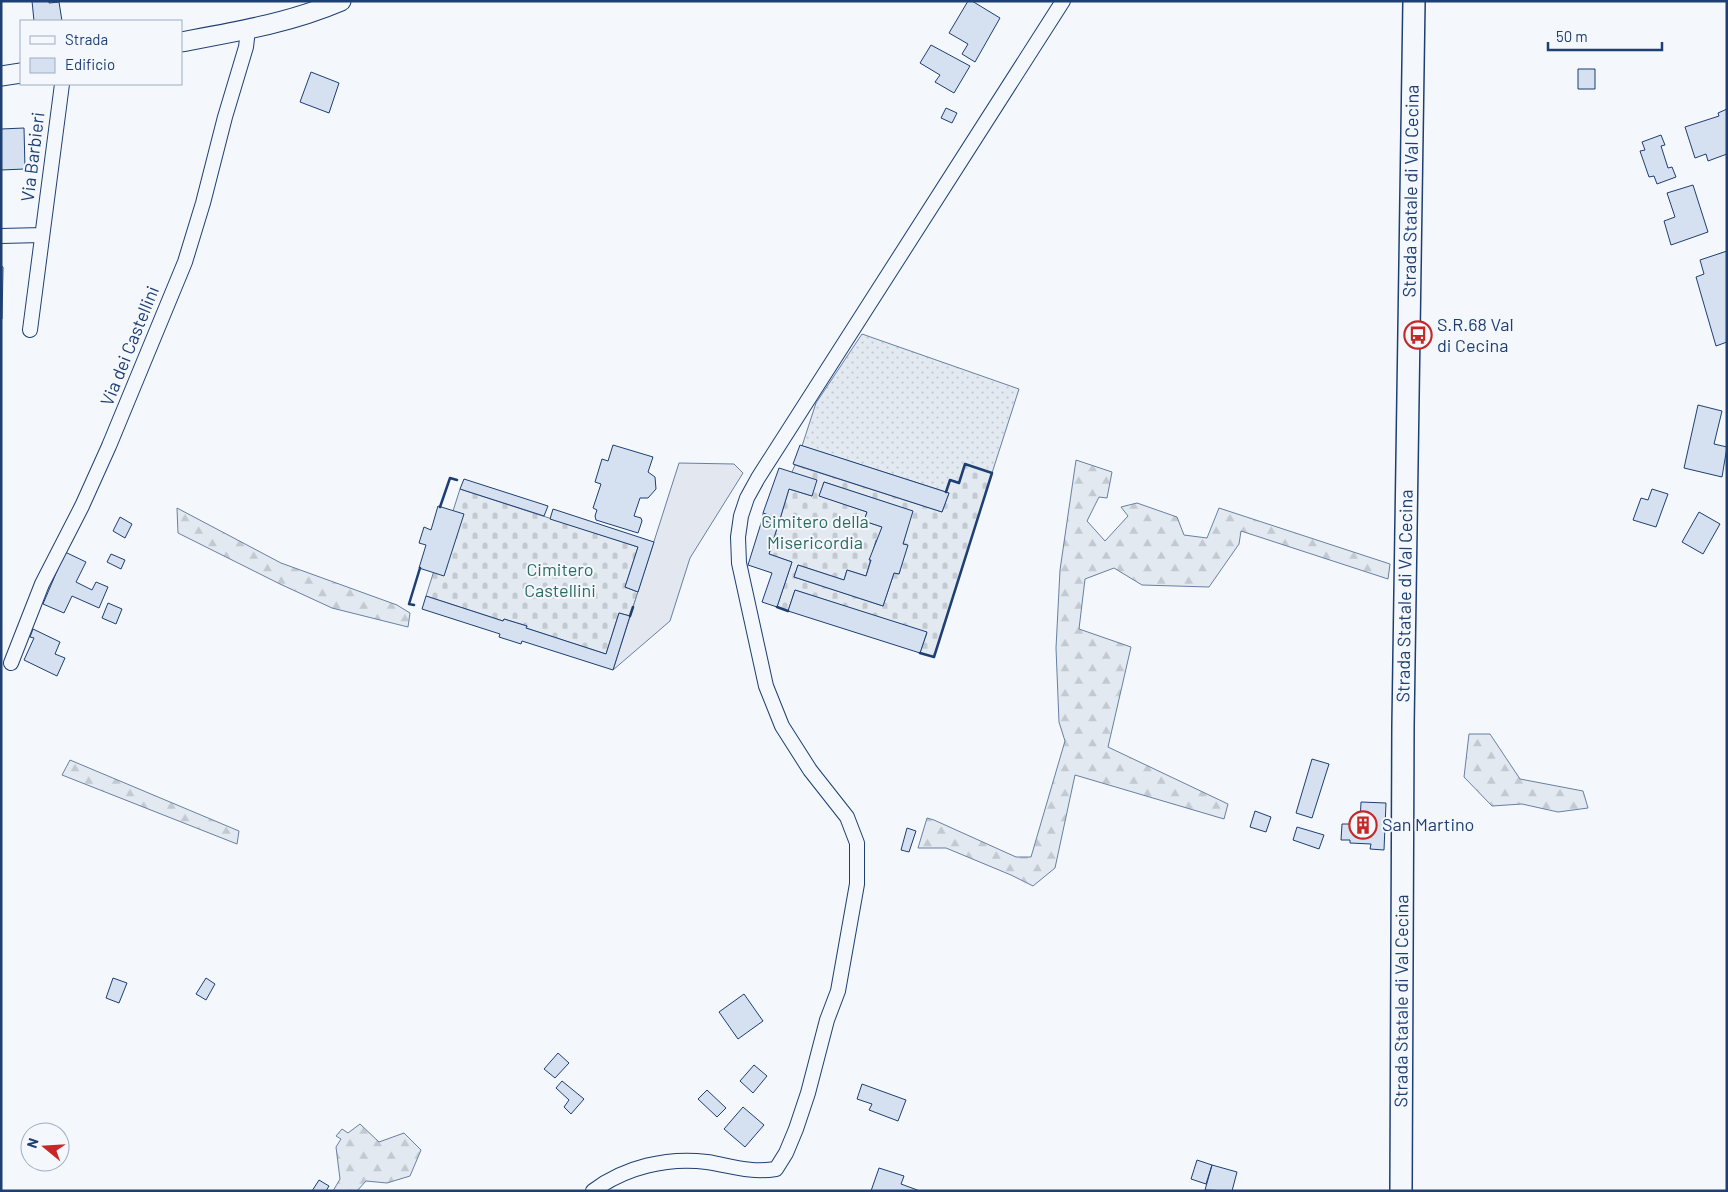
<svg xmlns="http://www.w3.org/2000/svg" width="1728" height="1192" viewBox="0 0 1728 1192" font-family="Barlow,sans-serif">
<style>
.grass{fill:url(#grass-dots);stroke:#687fa3}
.forest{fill:url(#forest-firs);stroke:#687fa3}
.cemetery{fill:url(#cemetery-stones);stroke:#687fa3;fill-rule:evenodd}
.parking{fill:#e3e8f0;stroke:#687fa3}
.building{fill:#d5e0f0;stroke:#1d3f73}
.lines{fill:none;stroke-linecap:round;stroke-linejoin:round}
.minor-casing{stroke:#1d3f73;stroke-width:16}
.secondary-casing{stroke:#1d3f73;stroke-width:21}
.primary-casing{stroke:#1d3f73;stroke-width:24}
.minor{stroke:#f4f7fb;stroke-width:14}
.secondary{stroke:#f4f7fb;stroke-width:19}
.primary{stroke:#f4f7fb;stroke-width:21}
.wall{stroke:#1d3f73;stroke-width:2.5}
.labels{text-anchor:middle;stroke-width:4;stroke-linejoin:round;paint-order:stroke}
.street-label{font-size:18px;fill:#1d3f73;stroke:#f4f7fb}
.poi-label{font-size:18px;fill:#1d3f73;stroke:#f4f7fb;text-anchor:start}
.park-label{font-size:18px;fill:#2c6c60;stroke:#f4f7fb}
</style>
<defs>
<pattern id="grass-dots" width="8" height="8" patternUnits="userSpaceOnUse" patternTransform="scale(1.25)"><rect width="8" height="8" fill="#e3e9f0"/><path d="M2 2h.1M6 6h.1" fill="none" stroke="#c2c9d1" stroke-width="1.8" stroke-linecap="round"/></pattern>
<pattern id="forest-firs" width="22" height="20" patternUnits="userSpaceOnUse" patternTransform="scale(1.25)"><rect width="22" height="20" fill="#e3e9f0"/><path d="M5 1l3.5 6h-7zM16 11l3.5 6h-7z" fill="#c2c9d1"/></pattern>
<pattern id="cemetery-stones" width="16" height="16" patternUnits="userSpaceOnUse" patternTransform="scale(1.25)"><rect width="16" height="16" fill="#e3e9f0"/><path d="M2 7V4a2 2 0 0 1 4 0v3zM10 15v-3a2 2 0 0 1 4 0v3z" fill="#c2c9d1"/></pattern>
</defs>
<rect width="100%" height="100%" fill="#f4f7fb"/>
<path class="grass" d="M862,334L1019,389L992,473L965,464L959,483L950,480L946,492L802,446L816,403Z"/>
<path class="forest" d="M1076,460L1112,472L1107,498L1099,497L1087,521L1105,541L1128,516L1121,507L1137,503L1177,517L1184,535L1207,538L1219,508L1390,564L1388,579L1241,531L1239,544L1209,587L1142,585L1114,568L1085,579L1079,629L1131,647L1108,747L1228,804L1224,819L1075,775L1055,868L1033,886L1011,875L946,848H918L927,818L934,820L1016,857H1031L1065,741L1059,722L1056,648L1060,570Z
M177,508L281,563L397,605L410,613L408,627L332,608L280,584L178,533Z
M1469,734H1490L1520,779L1583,791L1588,808L1558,812L1522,804L1492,806L1464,777Z
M70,760L239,831L237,844L62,775Z
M360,1124L379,1142L404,1133L421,1150L410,1176L387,1183L366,1181L357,1191H333L340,1179L336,1147L341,1139L336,1136L342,1129L348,1133Z"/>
<path class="cemetery" d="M965,464L992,473L934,657L920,653L927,633L795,590L788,611L777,607L792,562L769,554L778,525L762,520L763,513L780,519L789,489L812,496L792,472L795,465L942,512L949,493L946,492L950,480L959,482ZM824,482L912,511L903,544L907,545L899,574L894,573L883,606L794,577L798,565L844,580L847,570L866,576L876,540L878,541L882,527L864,521L867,512L820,496Z
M460,489L638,547L625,587L638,592L630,616L619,613L606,654L526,628L527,626L504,619L503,621L426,596Z"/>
<path class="parking" d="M679,463L734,464L743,473L690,558L670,621L613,670Z"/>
<path class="building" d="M32,1H49V3L59,2L62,21H34Z
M968,1H972L1000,18L975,62L962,54L968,44L949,33Z
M931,45L970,66L954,93L935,82L940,75L920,63Z
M1578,69H1595V89H1578Z
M311,72L339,83L329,113L300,102Z
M946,108L957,113L952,123L941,118Z
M1727,109V154L1708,161L1706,154L1695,158L1685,127L1719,116L1718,113Z
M24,128L25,169L1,170V129Z
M1661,135L1665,145L1661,146L1668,168L1672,167L1676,177L1657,184L1654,176L1649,177L1640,151L1645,150L1642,142Z
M1693,185L1708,232L1671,245L1664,221L1675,217L1667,193Z
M1727,251V342L1716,346L1696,277L1704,274L1700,260Z
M1,266L3,267L2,319H1Z
M1698,405L1722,411L1714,444L1727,447L1722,477L1684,468Z
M613,445L653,457L648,472L655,477L656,489L648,498H640L634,516L641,518L642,521L638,533L596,520L595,516L597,510L593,508L601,484L595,482L602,459L608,461Z
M800,445L949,493L942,512L793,464Z
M779,468L817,480L812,496L789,489L780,519L763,513Z
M464,479L548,506L544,516L460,489Z
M824,482L913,511L903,544L908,545L899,574L894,573L883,606L794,577L798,565L844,580L847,570L866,576L871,560H869L882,527L864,521L867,512L819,496Z
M1652,489L1668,494L1656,527L1633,520L1641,498L1648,500Z
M438,506L464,514L444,576L419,568L426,545L419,543L424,527L431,530Z
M553,509L654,542L638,592L625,587L638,547L550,519Z
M1699,512L1720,524L1703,554L1682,542Z
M120,517L132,524L125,538L113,531Z
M762,520L778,525L769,554L792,562L777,607L762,602L772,573L748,565Z
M65,552L86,562L76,582L92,590L96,582L108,587L99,608L72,596L64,613L43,604Z
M111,554L125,560L121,569L107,562Z
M795,590L927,632L920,653L788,611Z
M426,596L503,621L504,619L527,626L526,628L606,654L619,613L630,616L613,670L522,641L521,644L499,637L500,634L422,609Z
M108,603L122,609L116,624L102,618Z
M33,629L60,642L55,654L65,658L57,676L24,660L34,638L30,637Z
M1312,759L1329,764L1312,818L1296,813Z
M1361,802L1386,803L1384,850L1370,849L1371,844L1350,843V840H1341L1342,824H1351V821L1360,822Z
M1255,811L1271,817L1266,832L1250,827Z
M1297,827L1324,835L1319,849L1293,840Z
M907,828L916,831L909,852L901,850Z
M113,978L127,983L119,1003L106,998Z
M206,978L215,984L206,1000L196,994Z
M744,994L763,1021L738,1039L719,1012Z
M558,1053L569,1063L555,1078L544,1069Z
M754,1065L767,1076L753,1093L740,1081Z
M562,1081L584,1099L571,1114L564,1107L569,1100L556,1088Z
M862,1084L906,1100L898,1121L869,1110L872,1104L857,1099Z
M707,1090L726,1108L717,1117L698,1099Z
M743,1107L764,1125L745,1147L724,1129Z
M1197,1160L1212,1165L1206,1184L1191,1179Z
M1212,1165L1237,1172L1232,1191L1205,1190Z
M879,1168L904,1176L901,1184L920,1191H871Z
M319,1180L329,1186L326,1191H312Z"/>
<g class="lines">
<g class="minor-casing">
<path id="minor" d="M1,236L42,235
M30,330L62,84
M11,663L42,584L82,506L109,446L185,262L203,203L225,117L246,47L248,30
M593,1191C625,1167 667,1157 707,1162C732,1166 750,1173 776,1169L786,1153L796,1129L808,1093L827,1020L838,991L857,884V843L847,817L810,770L782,726L766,686L739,563L738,537L741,516L747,498L758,478L1063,1"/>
</g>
<g class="secondary-casing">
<path id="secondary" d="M181,42C235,32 290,23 341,1
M1,76L21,73"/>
</g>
<g class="primary-casing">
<g id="primary">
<path id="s1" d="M1401,1191L1403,726L1414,1"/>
</g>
</g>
<use href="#minor" class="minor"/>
<use href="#secondary" class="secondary"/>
<use href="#primary" class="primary"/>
<path class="wall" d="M440,507L450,478L457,480
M414,605L409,604L420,568
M777,607L788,611
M630,616L633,607
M920,653L934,657L992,473L965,464L959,483L950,480L946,492"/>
</g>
<defs>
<g id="bus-ring" transform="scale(1.4375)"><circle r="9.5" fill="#f4f7fb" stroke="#c62828" stroke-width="1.5"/><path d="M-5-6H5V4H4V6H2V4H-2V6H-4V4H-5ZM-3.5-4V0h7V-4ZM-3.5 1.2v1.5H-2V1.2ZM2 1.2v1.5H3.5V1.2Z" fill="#c62828"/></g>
<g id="building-ring" transform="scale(1.4375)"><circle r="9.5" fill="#f4f7fb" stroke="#c62828" stroke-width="1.5"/><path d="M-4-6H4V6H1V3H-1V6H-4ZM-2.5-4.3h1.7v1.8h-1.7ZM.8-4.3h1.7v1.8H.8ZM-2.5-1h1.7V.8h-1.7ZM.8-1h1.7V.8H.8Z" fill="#c62828"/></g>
</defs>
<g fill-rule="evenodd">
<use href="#bus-ring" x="1418" y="335"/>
<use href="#building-ring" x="1363" y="825"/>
</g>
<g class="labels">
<g class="street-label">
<text transform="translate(33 157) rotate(-83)" y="6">Via Barbieri</text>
<text dy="6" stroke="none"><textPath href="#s1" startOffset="1000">Strada Statale di Val Cecina</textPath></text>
<text transform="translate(130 346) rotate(-68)" y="6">Via dei Castellini</text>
<text dy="6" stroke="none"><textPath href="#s1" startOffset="595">Strada Statale di Val Cecina</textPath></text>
<text dy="6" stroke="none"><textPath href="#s1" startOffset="190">Strada Statale di Val Cecina</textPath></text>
</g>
<g class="poi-label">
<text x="1437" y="331">S.R.68 Val<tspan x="1437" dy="21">di Cecina</tspan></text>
<text x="1382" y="831">San Martino</text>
</g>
<g class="park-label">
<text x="815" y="528">Cimitero della<tspan x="815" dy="21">Misericordia</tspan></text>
<text x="560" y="576">Cimitero<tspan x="560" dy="21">Castellini</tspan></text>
</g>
</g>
<rect width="1728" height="1192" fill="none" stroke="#1d3f73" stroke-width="5"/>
<rect x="20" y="20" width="162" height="65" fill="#f4f7fb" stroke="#9eadc5"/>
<rect x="30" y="36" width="25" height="8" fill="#f4f7fb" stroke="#9eadc5"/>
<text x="65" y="45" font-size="15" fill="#1d3f73">Strada</text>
<rect x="30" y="58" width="25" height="15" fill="#d5e0f0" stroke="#9eadc5"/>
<text x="65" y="70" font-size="15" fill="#1d3f73">Edificio</text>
<g transform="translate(45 1147) rotate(288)"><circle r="24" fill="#f4f7fb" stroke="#9eadc5"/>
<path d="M0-4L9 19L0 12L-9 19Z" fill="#c62828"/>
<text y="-8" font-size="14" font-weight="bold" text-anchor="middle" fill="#1d3f73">N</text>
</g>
<path d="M1548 42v8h114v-8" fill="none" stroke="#1d3f73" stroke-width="2.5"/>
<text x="1556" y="42" font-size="15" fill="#1d3f73" stroke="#f4f7fb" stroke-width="4" paint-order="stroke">50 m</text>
</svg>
